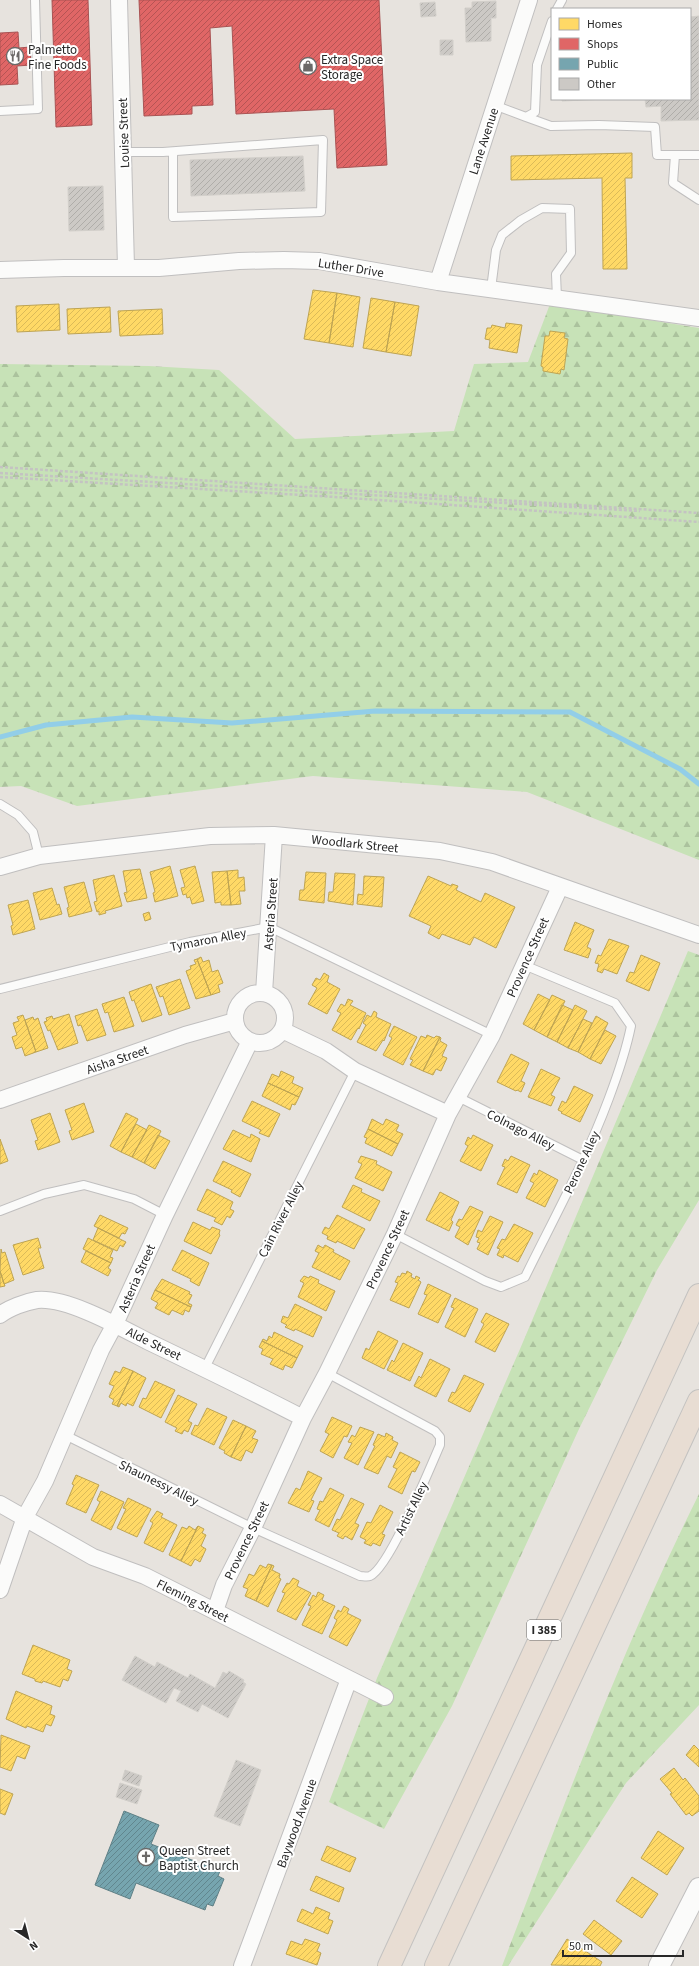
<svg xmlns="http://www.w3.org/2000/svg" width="699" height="1966" viewBox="0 0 699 1966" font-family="'Source Sans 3',sans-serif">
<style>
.forest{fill:url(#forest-firs)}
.homes{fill:url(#homes-hatch);stroke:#bea453}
.shops{fill:url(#shops-hatch);stroke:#a95353}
.public{fill:url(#public-hatch);stroke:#5f8086}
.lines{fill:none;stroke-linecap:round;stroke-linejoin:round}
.stream{stroke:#92cee8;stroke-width:5}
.building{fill:url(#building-hatch);stroke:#d2cfca}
.service-casing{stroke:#c0bfbf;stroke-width:10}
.minor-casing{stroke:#c0bfbf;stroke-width:18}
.tertiary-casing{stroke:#c0bfbf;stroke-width:22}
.motorway-casing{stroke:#c3c2c0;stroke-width:24}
.path{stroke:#c4c3c2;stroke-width:2.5;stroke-dasharray:3 2;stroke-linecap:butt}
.service{stroke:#fbfbfa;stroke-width:8}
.minor{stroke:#fbfbfa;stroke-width:16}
.tertiary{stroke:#fbfbfa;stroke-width:20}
.motorway{stroke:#e8ddd3;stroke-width:22}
.labels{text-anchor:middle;stroke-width:4;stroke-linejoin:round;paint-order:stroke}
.shield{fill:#fff;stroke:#686868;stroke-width:1}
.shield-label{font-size:12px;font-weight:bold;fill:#282828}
.poi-label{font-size:13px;fill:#282828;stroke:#fff;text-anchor:start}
.street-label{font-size:13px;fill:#282828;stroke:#fff}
</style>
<defs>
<pattern id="forest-firs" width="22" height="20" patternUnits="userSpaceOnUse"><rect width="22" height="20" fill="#c7e2b7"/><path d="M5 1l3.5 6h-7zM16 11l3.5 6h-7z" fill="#abc29d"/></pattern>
<pattern id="homes-hatch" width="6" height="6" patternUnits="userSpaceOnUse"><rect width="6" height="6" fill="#ffd966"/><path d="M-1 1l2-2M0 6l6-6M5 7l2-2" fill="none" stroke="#dbba58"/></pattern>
<pattern id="shops-hatch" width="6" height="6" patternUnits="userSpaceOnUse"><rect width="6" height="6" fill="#e06666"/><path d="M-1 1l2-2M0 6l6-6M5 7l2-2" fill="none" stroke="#b65454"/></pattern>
<pattern id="public-hatch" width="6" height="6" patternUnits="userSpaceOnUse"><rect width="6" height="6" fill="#76a5af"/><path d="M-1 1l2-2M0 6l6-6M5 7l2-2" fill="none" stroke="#61868e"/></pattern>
<pattern id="building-hatch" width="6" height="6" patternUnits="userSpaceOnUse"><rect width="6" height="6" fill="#ccc9c5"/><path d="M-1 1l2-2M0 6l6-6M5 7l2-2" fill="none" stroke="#afada9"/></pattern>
</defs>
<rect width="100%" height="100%" fill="#e7e3de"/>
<path class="forest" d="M550,304L699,328V860L527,792L313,776L77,806L21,786L0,787V364L149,366L219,370L295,439L454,431L474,364L528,362Z
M688,951L699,955V1200L657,1270L579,1429L452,1706L384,1829L329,1802L377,1678L520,1349Z
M699,1494V1705L626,1783L508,1966H502C563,1807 623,1647 699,1494Z"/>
<path class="homes" d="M632,153V178H625L627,269H603L602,178L511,180V156Z
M313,290L337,293L329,343L304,339Z
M337,293L360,297L353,347L329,343Z
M371,298L395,302L386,352L363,348Z
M395,302L419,306L411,356L386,352Z
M59,304L60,330L17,332L16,306Z
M110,307L111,332L68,334L67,309Z
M162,309L163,334L120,336L118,311Z
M506,323L522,325L517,353L489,348L490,340L485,339L487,328H491L492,325L505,328Z
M550,331L565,333L564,338L568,339L564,370L561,369L560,374L543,371V367L541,366L545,336H549Z
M170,866L178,896L155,902L153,893L155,892L150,872Z
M195,866L204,901L192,904L190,897L187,898L186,894L183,895L181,888L185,887L180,870Z
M140,869L147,898L127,902L124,893L127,892L123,871Z
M238,870V878L244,877L245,891H239L241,904L231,905L227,871Z
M227,871L231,905H221V902L215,903L212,872Z
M306,872L326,873L324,903L299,900L300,890H304Z
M335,873L355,874L353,905L328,901L329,892H333Z
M114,875L122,906L105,911L106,913L99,915V911L97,912L94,902L97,901L93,880Z
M364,876L384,877L382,907L357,904L358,894L363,895Z
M428,876L451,886L452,884L458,886L456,890L481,902L485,893L515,907L496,948L474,937L470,945L442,934L439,939L428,933L431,926L409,916Z
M84,882L92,911L69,917L67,908L69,907L64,887Z
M52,888L57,905L59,904L62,914L40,920L33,893Z
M28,900L35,929L13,935L11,926L13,925L8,905Z
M149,912L151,919L145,921L143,914Z
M575,922L594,930L587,947L591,949L588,958L564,950Z
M609,939L629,946L617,974L604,969L602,973L597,971L599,964L595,963L598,955L601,956Z
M641,955L660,963L649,991L626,981L630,972L634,973Z
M201,957L203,962L209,960L212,972L218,970L223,983L218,985L220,992L211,995L197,959Z
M197,959L211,995L196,999L186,971L191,969L190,966L196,964L194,960Z
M324,973L329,976L327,982L340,989L327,1014L308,1004L317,988L312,985L316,978L320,980Z
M180,979L190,1008L169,1015L163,996L160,997L156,987Z
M151,984L162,1015L142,1022L134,1000L132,1001L129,992Z
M538,994L550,1000L534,1030L523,1024Z
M552,995L565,1001L547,1037L534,1030Z
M124,997L134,1026L114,1032L108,1012L105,1013L102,1004Z
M348,999L353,1001L350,1005L366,1013L359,1029L358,1028L351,1040L332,1030L341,1013L337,1011L341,1004L345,1006Z
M562,1005L573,1010L557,1042L547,1037Z
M575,1005L587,1011L568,1048L557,1042Z
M97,1009L106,1035L87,1041L81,1025L78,1026L75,1016Z
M374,1011L377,1013L376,1017L391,1024L384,1041L383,1040L376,1051L357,1042L366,1025L363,1023L367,1015L371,1017Z
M69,1014L78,1043L58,1050L50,1030L48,1031L44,1022L47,1021L46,1018L52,1016L53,1019Z
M23,1015L36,1052L25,1056L22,1047L16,1049L12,1037L17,1035L13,1023L19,1021L17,1017Z
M596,1016L608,1023L590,1059L578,1052Z
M33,1017L34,1020L38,1018L48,1048L36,1052L25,1020Z
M583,1019L592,1023L578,1052L568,1048Z
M394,1026L417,1037L403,1065L383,1055L392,1038L389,1036Z
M605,1030L616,1036L601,1064L590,1059Z
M427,1035L434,1038L436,1036L440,1037L423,1071L410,1065L413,1060L410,1059L421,1036L426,1038Z
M440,1037L441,1038L440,1041L447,1045L442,1056L447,1058L441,1071L436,1069L433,1075L423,1071Z
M511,1054L529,1063L521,1081L525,1083L521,1092L517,1090L516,1091L497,1082Z
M541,1069L560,1078L551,1095L555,1097L551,1106L528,1097Z
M281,1071L294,1077L292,1083L303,1088L299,1097L268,1083L272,1074L279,1077Z
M268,1083L299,1097L295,1105L292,1104L290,1110L262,1096Z
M574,1086L593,1095L580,1122L561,1113L562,1112L558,1110L562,1101L566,1103Z
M252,1101L280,1114L269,1137L259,1133L261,1130L242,1121Z
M84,1103L94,1132L72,1140L69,1131L72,1130L65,1110Z
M50,1113L60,1142L38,1150L35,1141L38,1140L31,1120Z
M126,1113L138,1119L121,1152L110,1146Z
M372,1119L383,1125L386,1119L399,1125L396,1131L403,1134L398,1144L368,1129Z
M136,1124L147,1130L132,1157L121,1152Z
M149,1125L161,1131L144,1163L132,1157Z
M368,1129L398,1144L392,1156L365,1143L367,1138L364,1137Z
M233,1130L250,1138L251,1134L260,1139L251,1162L223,1149Z
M158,1135L170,1141L155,1169L144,1163Z
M473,1135L493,1145L481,1171L460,1161L468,1146L465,1144L468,1137L471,1139Z
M0,1139L8,1161L0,1164Z
M361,1156L377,1161L376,1164L392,1172L383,1191L355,1178L362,1164L358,1162Z
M511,1156L530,1165L517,1193L497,1184L505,1167L502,1166L505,1159L508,1161Z
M223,1161L251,1174L240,1197L231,1192L232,1190L213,1181Z
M539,1170L558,1180L545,1207L526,1198L534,1183L530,1181L534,1173L537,1175Z
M353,1185L362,1189L361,1192L380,1201L370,1221L342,1207Z
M207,1189L233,1202L230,1209L234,1211L230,1218L227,1216L222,1225L214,1221L216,1218L197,1210Z
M440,1192L459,1202L451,1220L453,1222L449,1231L426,1220Z
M470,1206L483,1212L468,1245L455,1237L460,1227L456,1225L459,1219L462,1220Z
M100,1215L128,1228L125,1234L122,1233L119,1238L94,1226Z
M337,1215L365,1229L354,1249L337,1241L336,1243L327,1239L328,1236L322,1233L325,1227L329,1229Z
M490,1216L503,1222L488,1255L477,1249L480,1243L477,1242L479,1238L476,1237L478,1230L482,1232Z
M193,1222L210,1230L212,1227L220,1230L219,1234L220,1235L211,1254L184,1241Z
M514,1224L533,1233L518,1262L504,1255L503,1258L497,1255L500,1249L497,1248L502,1239L505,1240Z
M98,1228L126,1242L123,1247L120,1245L117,1251L93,1240Z
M38,1238L41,1248H38L44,1268L23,1275L13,1245Z
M88,1238L113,1250L110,1257L113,1258L111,1263L83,1249Z
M318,1245L323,1248L325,1245L334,1250L333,1252L350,1261L340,1280L312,1267L319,1253L315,1251Z
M1,1249L2,1253L5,1252L14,1280L4,1284L0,1271Z
M182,1250L209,1263L199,1286L190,1281L191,1279L172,1270Z
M86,1251L111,1263L108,1268L111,1270L108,1276L81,1262Z
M0,1271L5,1286L0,1287Z
M407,1271L412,1274L411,1277L415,1279L416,1276L420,1278L418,1280L421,1282L409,1308L390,1300L398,1283L395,1282L398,1276L400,1277L402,1273L406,1274Z
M304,1276L309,1278L310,1276L319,1280L318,1283L335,1291L326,1311L298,1297L304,1283L300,1281Z
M162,1279L190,1292L189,1294L192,1295L188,1303L192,1305L191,1307L155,1290Z
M428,1284L451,1295L438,1323L418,1314L427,1295L424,1294Z
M155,1290L191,1307L189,1312L185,1310L183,1315L172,1310L169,1315L155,1308L158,1303L151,1299Z
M455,1298L478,1309L465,1337L445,1327L454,1308L451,1307Z
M295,1304L322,1317L313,1337L295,1329L294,1331L285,1327L287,1325L281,1322L283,1316L288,1318Z
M486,1313L509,1324L495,1352L475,1342L484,1324L481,1322Z
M378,1331L398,1341L384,1369L362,1358L366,1348L369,1350Z
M274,1332L303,1346L297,1358L262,1341L263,1339L267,1341L269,1336L272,1338Z
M262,1341L297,1358L292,1368L285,1365L283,1370L270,1364L273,1359L261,1354L263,1349L259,1347Z
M403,1343L423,1353L410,1381L387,1370L392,1360L394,1362Z
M430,1359L450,1369L436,1397L414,1386L419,1376L421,1378Z
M123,1367L133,1371L117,1406L112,1404L114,1400L109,1397L114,1386L109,1384L115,1371L120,1373Z
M133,1371L146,1378L133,1406L127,1403L126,1406L121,1403L119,1407L117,1406Z
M464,1375L484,1384L470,1412L448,1401L452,1392L455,1393Z
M155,1381L175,1390L161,1418L139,1407L143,1398L146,1399Z
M178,1395L197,1404L188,1421L192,1423L188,1432L184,1430L182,1434L175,1431L177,1428L165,1422Z
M207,1408L227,1417L214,1445L191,1434L195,1425L198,1426Z
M332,1417L352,1426L347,1437L344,1436L333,1458L320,1451L329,1434L325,1432Z
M233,1420L246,1426L231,1457L224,1453L225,1451L219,1448Z
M246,1426L256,1431L252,1438L258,1440L252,1453L246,1450L241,1461L231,1457Z
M360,1427L374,1432L358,1465L344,1458L352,1443L348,1442L352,1435L355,1437Z
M386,1433L393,1437L392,1440L398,1443L391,1458L387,1456L378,1474L364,1468L375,1446L373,1445L378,1434L385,1437Z
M400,1452L420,1462L415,1472L412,1471L402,1494L388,1487L397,1469L393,1467Z
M308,1471L322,1478L311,1500L314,1501L309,1512L288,1503L296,1488L300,1490Z
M76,1475L99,1485L86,1513L66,1504L74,1485L72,1484Z
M330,1488L344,1495L329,1527L315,1520L320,1510L317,1509L320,1501L323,1502Z
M101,1491L124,1502L111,1530L91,1520L100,1502L97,1500Z
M128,1498L151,1509L137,1537L117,1528L126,1509L123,1508Z
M351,1498L364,1504L355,1523L359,1525L352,1540L345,1536L343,1539L337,1536L339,1533L332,1530L337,1519L340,1520Z
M380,1505L393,1512L382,1534L385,1535L380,1546L373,1543L371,1546L364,1543L366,1540L360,1537L367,1522L371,1523Z
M157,1511L163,1514L161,1517L177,1525L163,1552L144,1543L153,1523L150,1521Z
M189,1526L195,1530L198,1526L181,1561L169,1555L182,1527L187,1529Z
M198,1526L204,1529L202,1533L206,1535L201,1546L206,1549L200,1562L195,1559L191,1566L181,1561Z
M268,1564L272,1565L256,1601L245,1596L248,1589L243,1587L249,1574L254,1576L260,1565L266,1568Z
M272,1565L274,1566L272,1570L280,1574L279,1578L281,1579L268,1607L256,1601Z
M293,1578L299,1581L297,1586L311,1593L296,1620L277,1611L285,1593L282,1592L287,1583L289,1584Z
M318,1592L324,1595L322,1600L335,1606L322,1634L302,1625L311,1606L308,1605L313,1595L316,1597Z
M344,1606L349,1609L347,1613L361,1620L347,1646L329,1637L337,1620L334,1618L338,1610L341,1612Z
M33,1645L70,1660L67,1669L72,1671L68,1681L63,1679L60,1687L43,1681L42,1683L35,1681V1679L22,1674Z
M16,1691L52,1706L50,1714L55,1716L51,1726L46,1724L43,1732L27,1726L26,1728L6,1719Z
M1,1735L30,1746L25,1759L17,1756L11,1771L0,1767Z
M694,1745L699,1750V1767L686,1755Z
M674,1768L683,1780L685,1778L699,1796V1811L692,1816L689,1813L686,1815L670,1794L672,1793L660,1779Z
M0,1789L13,1794L5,1815L0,1813Z
M658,1831L684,1848L667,1875L641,1858Z
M327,1846L356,1858L350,1872L321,1860Z
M316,1876L344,1888L339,1902L310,1890Z
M632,1877L658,1894L642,1918L616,1901Z
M316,1907L330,1913L328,1919L333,1921L328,1934L297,1921L302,1909L313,1914Z
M594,1920L622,1941L611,1955L583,1934Z
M305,1939L320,1944L317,1951L321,1953L317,1965L286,1954L291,1941L302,1945Z
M567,1939L602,1962L600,1966L551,1965Z"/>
<path class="shops" d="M52,0H88L92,125L56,127Z
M139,0H379L387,165L337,168L334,109L236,114L232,26L210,28L213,105L192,106V114L144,116Z
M18,32L19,48L30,47L31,65L17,66L18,84L0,85V33Z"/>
<path class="public" d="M124,1811L159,1825L151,1844L220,1871L218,1876L224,1879L213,1906L207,1904L205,1910L136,1883L130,1899L95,1885Z"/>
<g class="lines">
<path class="stream" d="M0,737L46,725L132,717L232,723L375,711L570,712L680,769L699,784"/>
</g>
<path class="building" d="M496,1V18H491V41L466,42L465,8H472V2Z
M435,2L436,16L421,17L420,3Z
M699,16V120L661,121V106L646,107L645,99H690V17Z
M440,40H453V55H440Z
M562,99H606L562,101Z
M303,156L305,191L191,196L190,160Z
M103,186L104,230L69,231L68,187Z
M135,1656L155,1667L157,1662L188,1678L190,1674L215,1688L223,1672L227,1674L229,1671L244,1680L243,1682L246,1684L228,1718L202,1704L198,1712L176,1701L181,1691L174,1688L166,1703L122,1680Z
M236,1760L261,1770L240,1826L214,1816Z
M125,1770L142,1776L139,1786L122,1780Z
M120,1783L142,1790L137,1804L116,1797Z"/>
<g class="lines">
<g class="service-casing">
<path id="service" d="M557,9L562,0
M494,105L526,117L535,112L537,65L552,21
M0,111L38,109L35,0
M526,117L551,126L599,125L655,127L657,155H699
M123,152H163L323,140L321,212L173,217V152
M675,155L673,183L699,200
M491,289L496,250L502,235L521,220L542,208L570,209L571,253L556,274L557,298
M0,804L18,815L33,832L39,856
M0,989L190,942L269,927L492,1035
M458,1097L583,1160
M0,1211L44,1194L84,1185L134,1199L165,1215
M395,1234L485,1281L501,1287L525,1277C554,1218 586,1160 609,1098C618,1074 626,1051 631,1026L615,1003L524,965
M205,1368L355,1071
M65,1435L253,1528L360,1576C363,1576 367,1577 370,1576C389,1568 430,1468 440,1445V1437L435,1431L327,1373"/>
</g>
<g class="minor-casing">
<path id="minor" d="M119,0L126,267
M0,270L64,268H159L239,261L284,260L319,261L438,282L699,318
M438,282L529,0
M0,867L39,856L210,836L274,835L440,851L492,862L699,935
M264,993L274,835
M235 1018a25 25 0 1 1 50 0a25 25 0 1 1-50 0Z
M282,1030L326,1051L355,1071L448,1114
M0,1100L185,1035L235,1021
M0,1315C9,1308 25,1302 37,1300C67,1297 120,1327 147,1341C199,1366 251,1391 303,1418
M0,1504L93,1557L145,1576L385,1697
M0,1590L25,1517L45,1481L101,1350L115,1324L165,1215L250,1041
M215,1611L224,1585L253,1528L303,1418L327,1373L395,1234L448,1114L492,1035L560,887
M242,1966L349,1679"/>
</g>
<g class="tertiary-casing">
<path id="tertiary" d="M659,1966L699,1888"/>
</g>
<g class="motorway-casing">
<path id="motorway" d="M389,1966L699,1295
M436,1966L699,1401"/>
</g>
<path class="path" d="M0,467L699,513
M0,473L640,511
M0,477L335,497L699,522"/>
<use href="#service" class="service"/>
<use href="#minor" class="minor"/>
<use href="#tertiary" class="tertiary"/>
<use href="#motorway" class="motorway"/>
</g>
<defs>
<g id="restaurant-ring" transform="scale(0.9)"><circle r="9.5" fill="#fff" stroke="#6b6968" stroke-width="1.5"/><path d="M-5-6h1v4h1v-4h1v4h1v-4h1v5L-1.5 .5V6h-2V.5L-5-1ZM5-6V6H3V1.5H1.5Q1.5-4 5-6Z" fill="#6b6968"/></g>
<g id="shop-ring" transform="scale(0.9)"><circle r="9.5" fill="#fff" stroke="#6b6968" stroke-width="1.5"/><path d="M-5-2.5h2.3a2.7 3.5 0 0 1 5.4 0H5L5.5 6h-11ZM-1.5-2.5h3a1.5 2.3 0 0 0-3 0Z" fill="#6b6968"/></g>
<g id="church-ring" transform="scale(0.9)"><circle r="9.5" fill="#fff" stroke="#6b6968" stroke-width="1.5"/><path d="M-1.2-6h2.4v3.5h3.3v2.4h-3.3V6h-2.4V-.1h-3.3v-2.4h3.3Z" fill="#6b6968"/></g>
</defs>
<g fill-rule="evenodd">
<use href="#restaurant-ring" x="15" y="56"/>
<use href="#shop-ring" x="308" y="66"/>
<use href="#church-ring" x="146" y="1857"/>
</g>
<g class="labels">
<rect class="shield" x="527" y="1620" width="34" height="20" rx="3"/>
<g class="shield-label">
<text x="544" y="1634">I 385</text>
</g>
<g class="poi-label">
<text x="28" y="54">Palmetto<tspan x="28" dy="15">Fine Foods</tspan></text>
<text x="321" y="64">Extra Space<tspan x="321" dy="15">Storage</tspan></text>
<text x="159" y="1855">Queen Street<tspan x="159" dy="15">Baptist Church</tspan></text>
</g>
<g class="street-label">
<text transform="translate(123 133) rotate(-92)" y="5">Louise Street</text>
<text transform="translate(483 141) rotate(-72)" y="5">Lane Avenue</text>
<text transform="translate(351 267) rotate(9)" y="5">Luther Drive</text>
<text transform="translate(355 843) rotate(6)" y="5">Woodlark Street</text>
<text transform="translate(270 914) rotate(-86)" y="5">Asteria Street</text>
<text transform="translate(208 939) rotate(-11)" y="5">Tymaron Alley</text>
<text transform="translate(527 957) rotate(-66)" y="5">Provence Street</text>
<text transform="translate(117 1059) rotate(-19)" y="5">Aisha Street</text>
<text transform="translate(521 1129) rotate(27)" y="5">Colnago Alley</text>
<text transform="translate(581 1162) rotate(-65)" y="5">Perone Alley</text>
<text transform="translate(280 1219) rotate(-63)" y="5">Cain River Alley</text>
<text transform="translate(387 1249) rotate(-65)" y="5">Provence Street</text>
<text transform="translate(136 1278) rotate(-66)" y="5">Asteria Street</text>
<text transform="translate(154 1343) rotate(26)" y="5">Alde Street</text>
<text transform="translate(159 1482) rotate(26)" y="5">Shaunessy Alley</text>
<text transform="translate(411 1508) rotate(-64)" y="5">Artist Alley</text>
<text transform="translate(246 1540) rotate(-64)" y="5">Provence Street</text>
<text transform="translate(193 1600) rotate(27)" y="5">Fleming Street</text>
<text transform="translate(296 1823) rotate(-70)" y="5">Baywood Avenue</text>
</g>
</g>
<rect x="551" y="8" width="140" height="92" fill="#ffffff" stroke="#a9a9a9"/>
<rect x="559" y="18" width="20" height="12" fill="#ffd966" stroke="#a9a9a9"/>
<text x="587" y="28" font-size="12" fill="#282828">Homes</text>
<rect x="559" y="38" width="20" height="12" fill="#e06666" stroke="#a9a9a9"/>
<text x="587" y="48" font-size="12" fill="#282828">Shops</text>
<rect x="559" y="58" width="20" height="12" fill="#76a5af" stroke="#a9a9a9"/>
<text x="587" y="68" font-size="12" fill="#282828">Public</text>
<rect x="559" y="78" width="20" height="12" fill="#ccc9c5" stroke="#a9a9a9"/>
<text x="587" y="88" font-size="12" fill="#282828">Other</text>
<g transform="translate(28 1938) rotate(144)" stroke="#ffffff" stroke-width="3" paint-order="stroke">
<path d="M0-3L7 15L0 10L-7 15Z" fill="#282828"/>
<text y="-6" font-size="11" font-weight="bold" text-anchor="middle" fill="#282828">N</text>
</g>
<path d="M563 1950v6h120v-6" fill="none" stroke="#282828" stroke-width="2"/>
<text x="569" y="1950" font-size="12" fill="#282828" stroke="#ffffff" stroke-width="3" paint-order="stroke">50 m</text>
</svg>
